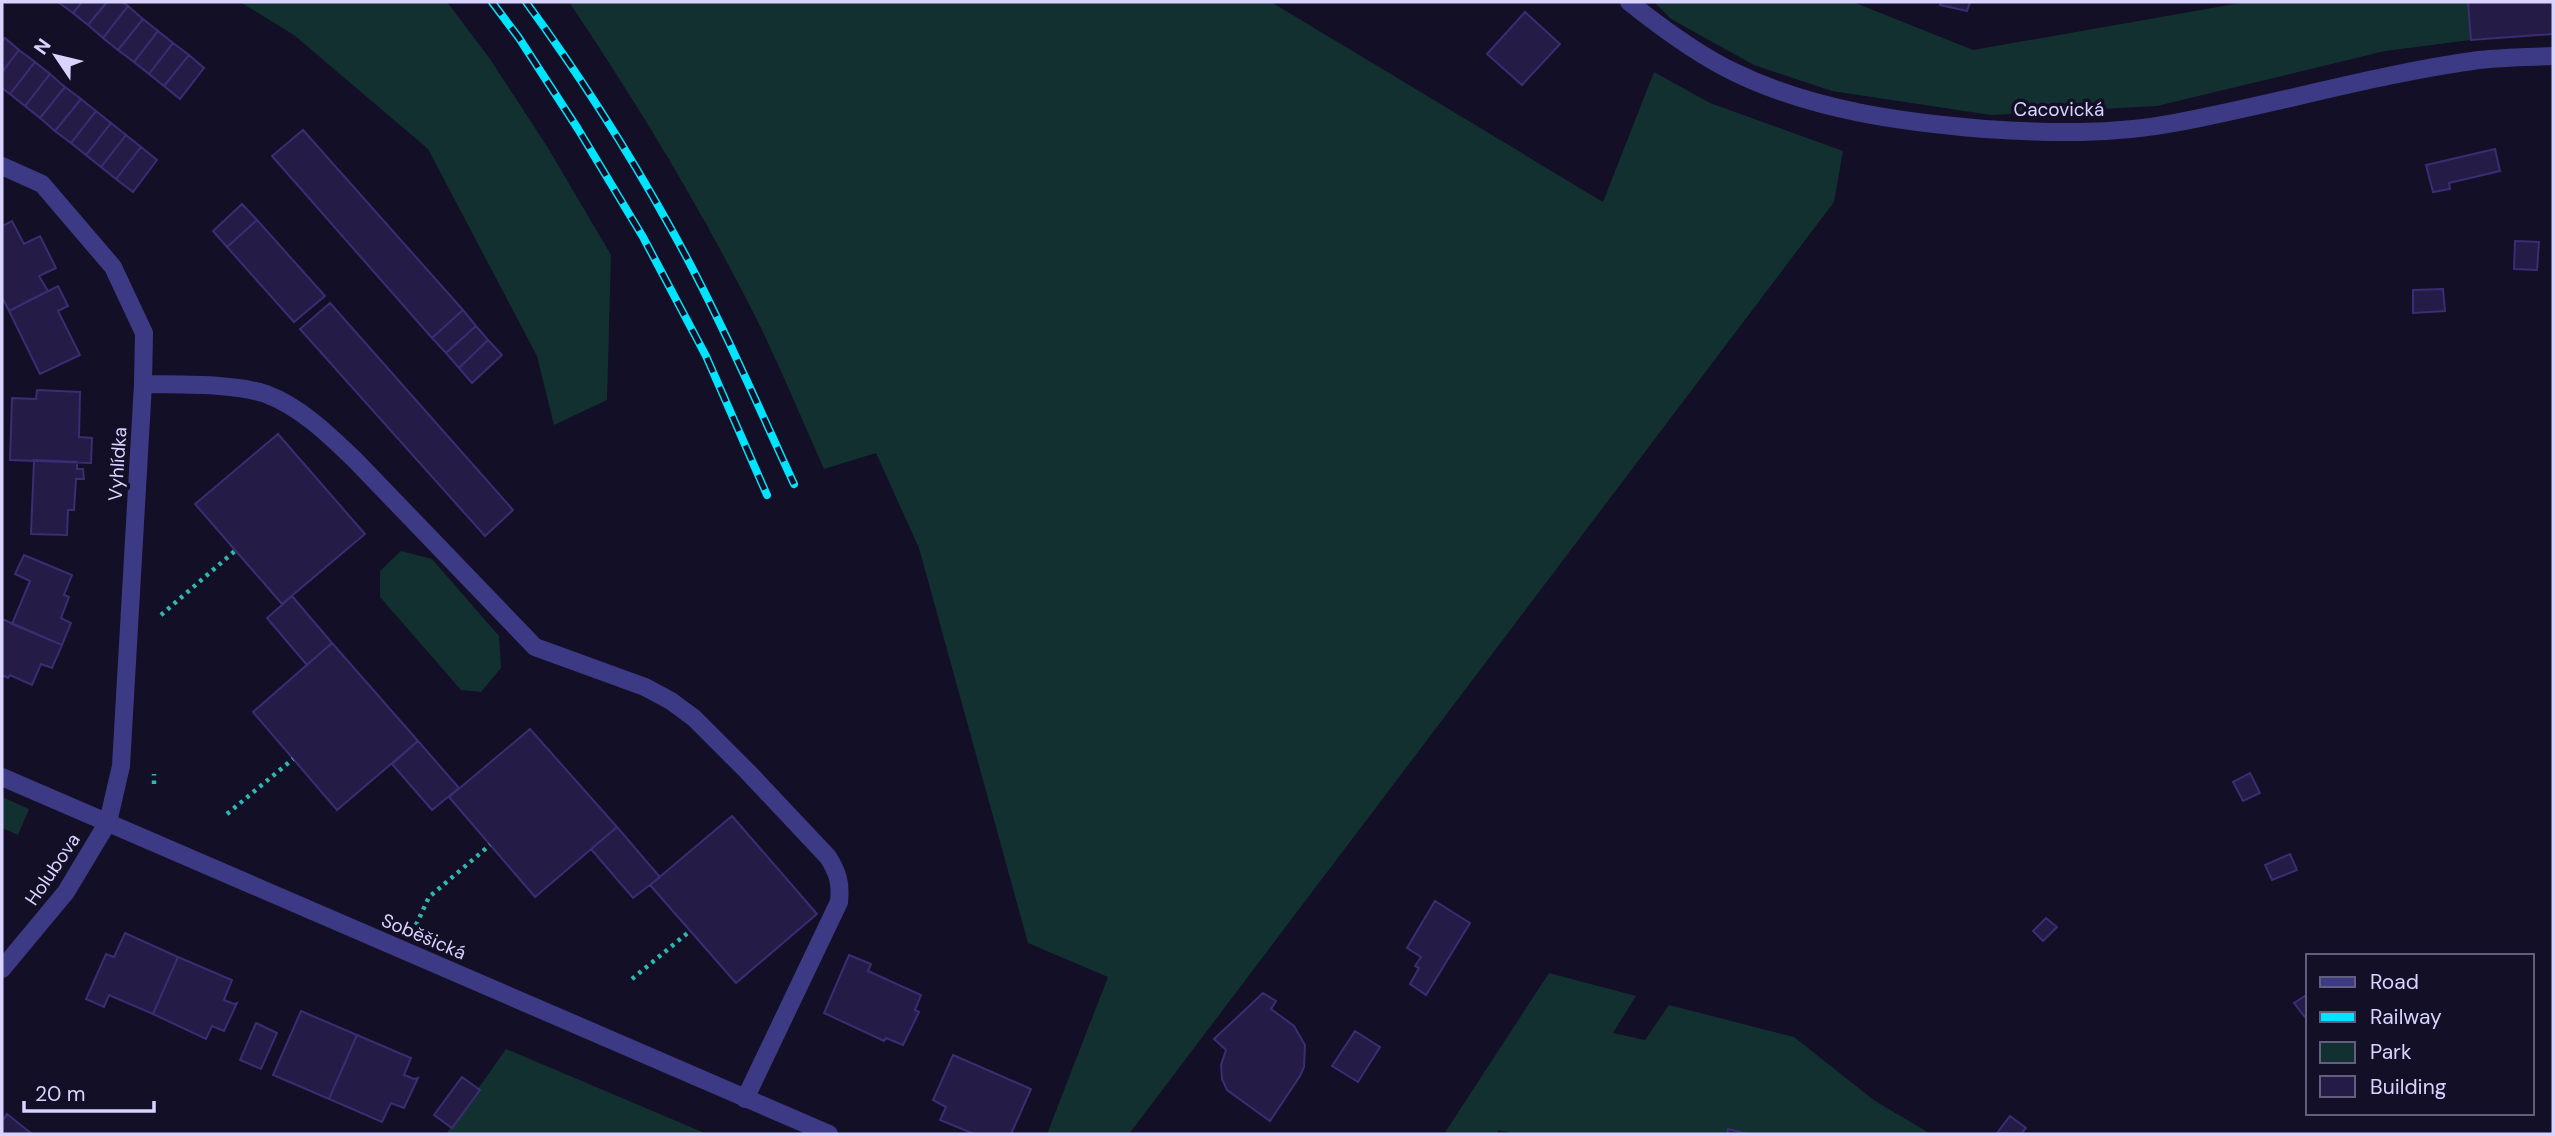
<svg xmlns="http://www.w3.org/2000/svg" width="2555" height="1136" viewBox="0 0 2555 1136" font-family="'DM Sans',sans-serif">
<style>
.green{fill:#12302f}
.building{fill:#241b47;stroke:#3b2d73;stroke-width:2}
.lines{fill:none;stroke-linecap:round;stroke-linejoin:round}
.path{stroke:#2fb8b0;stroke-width:4.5;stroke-dasharray:3.5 5;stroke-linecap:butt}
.lane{stroke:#3d3a85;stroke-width:18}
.street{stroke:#3d3a85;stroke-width:18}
.rail-casing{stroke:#00e5ff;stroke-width:8}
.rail{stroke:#130f26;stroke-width:5;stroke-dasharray:16;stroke-linecap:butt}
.labels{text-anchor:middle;stroke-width:7;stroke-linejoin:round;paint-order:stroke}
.street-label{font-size:19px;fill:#d9d4ff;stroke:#130f26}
</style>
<rect width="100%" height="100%" fill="#130f26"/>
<path class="green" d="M240,2H447L490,59L548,148L611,255L607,400L554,425L537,356L428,149L294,35Z
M569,2H1271L1603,202L1654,72L1710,103L1843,151L1834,202L1129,1134H1047L1108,977L1028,943L919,548L876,453L824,469C803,422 783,374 761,328C705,215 639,106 569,2Z
M1654,2H1853L1973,50L2246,2H2468L2471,40L2385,51L2157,106L1991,115L1832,91L1754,65L1671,19Z
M401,551L432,559L499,636L501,668L481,692L461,690L380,597V571Z
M2,797L29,809L18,835L2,828Z
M1549,973L1636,996L1613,1033L1645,1040L1669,1005L1794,1037L1875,1101L1931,1134H1748L1729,1129L1727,1134H1515L1498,1130L1497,1134H1444Z
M506,1049L707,1134H446Z"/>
<path class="building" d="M58,2H82L73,13Z
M82,2H107L88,25L73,13Z
M107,2H122L128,6L103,38L88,25Z
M1941,2H1970L1967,11L1940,5Z
M2468,2H2553V34L2471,40Z
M128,6L143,19L118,50L103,38Z
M1525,12L1560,44L1522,85L1487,54Z
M143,19L158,31L134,62L118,50Z
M158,31L173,43L149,74L134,62Z
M5,38L19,50L2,72V42Z
M173,43L189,55L164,86L149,74Z
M19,50L35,62L10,94L2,88V72Z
M189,55L204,68L180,99L164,86Z
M35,62L50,74L25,106L10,94Z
M50,74L65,87L40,118L25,106Z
M65,87L81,99L55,131L40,118Z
M81,99L96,111L71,143L55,131Z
M96,111L111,123L86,155L71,143Z
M111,123L126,135L101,167L86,155Z
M303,130L463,310L432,338L272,156Z
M126,135L141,147L116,179L101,167Z
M141,147L157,160L133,192L116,179Z
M2495,149L2500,171L2449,183L2450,189L2433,192L2426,165Z
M242,204L257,220L227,247L213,231Z
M257,220L325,296L294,322L227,247Z
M12,221L24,244L40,236L56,268L39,276L48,291L9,311L2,297V226Z
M2515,241L2539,242L2537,270L2514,269Z
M58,286L68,306L58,311L80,355L40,374L9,311Z
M2443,289L2445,311L2413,313V290Z
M330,303L513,510L485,536L300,329Z
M463,310L476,326L446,353L432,338Z
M476,326L488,340L459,368L446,353Z
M488,340L502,355L472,383L459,368Z
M37,390L80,392L79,437L92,438L91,463L10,460L12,398L36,399Z
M278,434L365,534L282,604L195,504Z
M34,460L77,462V469H83L84,479H76L74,510H68L67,535L31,534Z
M24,555L72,575L64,595L69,597L61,618L71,623L62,645L12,624L30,581L15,574Z
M292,596L332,643L307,665L267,618Z
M2,619L62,645L52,668L41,664L32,685L10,675L8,678L2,675Z
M332,643L418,741L337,810L253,712Z
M530,729L617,827L535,897L449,797Z
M418,741L459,788L432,810L392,764Z
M2250,773L2260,793L2243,801L2233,782Z
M732,816L817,914L736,983L650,885Z
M617,827L660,877L633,898L591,849Z
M2290,854L2297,870L2272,880L2265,865Z
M1435,901L1470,923L1426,995L1410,984L1419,968L1415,966L1421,957L1407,948Z
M2046,918L2057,927L2043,941L2033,931Z
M125,933L178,957L153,1014L109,995L104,1007L86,999L106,954L114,957Z
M849,955L871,964L868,971L921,995L915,1010L919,1012L903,1045L886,1038L884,1041L824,1013Z
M178,957L232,980L224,1000L234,1004L237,1003L224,1031L212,1026L206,1039L153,1014Z
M1263,993L1276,1001L1271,1009L1294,1026L1305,1045L1304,1067L1300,1076L1270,1121L1227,1090L1222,1079L1221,1065L1226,1050L1214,1039Z
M2308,994V1021L2294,1003Z
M301,1011L357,1035L329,1099L273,1075Z
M256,1023L277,1033L261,1069L240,1060Z
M1355,1031L1380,1047L1358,1082L1332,1066Z
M357,1035L411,1058L404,1075L414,1079L418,1078L404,1108L391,1103L382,1122L329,1099Z
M953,1055L1031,1089L1011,1134H974L940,1120L946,1107L933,1100Z
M462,1077L480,1090L452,1128L434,1115Z
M7,1114L32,1134H2V1121Z
M2010,1116L2026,1128L2021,1134L1997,1133Z
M1728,1129L1748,1134H1727Z"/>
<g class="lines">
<path class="path" d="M161,615L236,550
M154,784V774
M227,814L293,759
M416,925L429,897L490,845
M632,979L690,931"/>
<path class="lane" d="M143,384C179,385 234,383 266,394C301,407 330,436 356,461L535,647L645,687L671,701L694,718L748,772L828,857C838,873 841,883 839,902L745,1099"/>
<path class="street" d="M1629,2C1658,25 1700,56 1734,72C1812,110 1900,122 1985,129C2048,133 2112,135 2174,123C2276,104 2376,74 2479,60C2504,57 2529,57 2553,56
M2,166L42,184L113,267L144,333L143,384L121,766L108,822L66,892L2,969
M2,777L829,1134"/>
<g class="rail-casing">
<path id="rail" d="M492,2L519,38L578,129L643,237L706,356L767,495
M526,2C578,73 626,148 669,225C716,309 754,397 794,484"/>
</g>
<use href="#rail" class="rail"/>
</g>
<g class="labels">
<g class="street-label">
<text x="2059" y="116">Cacovická</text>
<text transform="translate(117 464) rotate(-86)" y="7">Vyhlídka</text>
<text transform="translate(52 869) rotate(-56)" y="7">Holubova</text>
<text transform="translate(424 936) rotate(23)" y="7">Soběšická</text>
</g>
</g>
<rect width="2555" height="1136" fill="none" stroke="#d9d4ff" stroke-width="7"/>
<rect x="2306" y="954" width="228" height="161" fill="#130f26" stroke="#625e7d" stroke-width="2"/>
<rect x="2320" y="977" width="35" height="10" fill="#3d3a85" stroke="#625e7d" stroke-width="2"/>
<text x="2370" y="989" font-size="21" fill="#d9d4ff">Road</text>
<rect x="2320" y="1012" width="35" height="10" fill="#00e5ff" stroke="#625e7d" stroke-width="2"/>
<text x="2370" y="1024" font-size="21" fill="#d9d4ff">Railway</text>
<rect x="2320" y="1042" width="35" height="21" fill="#12302f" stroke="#625e7d" stroke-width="2"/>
<text x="2370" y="1059" font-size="21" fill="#d9d4ff">Park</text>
<rect x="2320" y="1076" width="35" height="21" fill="#241b47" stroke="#625e7d" stroke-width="2"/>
<text x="2370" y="1094" font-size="21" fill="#d9d4ff">Building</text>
<g transform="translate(56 56) rotate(305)" stroke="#130f26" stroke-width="5" paint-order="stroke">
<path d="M0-5L12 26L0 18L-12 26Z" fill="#d9d4ff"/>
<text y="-10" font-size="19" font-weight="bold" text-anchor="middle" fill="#d9d4ff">N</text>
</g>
<path d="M24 1101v10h130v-10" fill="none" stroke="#d9d4ff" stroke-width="3.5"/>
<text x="35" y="1101" font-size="21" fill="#d9d4ff" stroke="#130f26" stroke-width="5" paint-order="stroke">20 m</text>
</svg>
